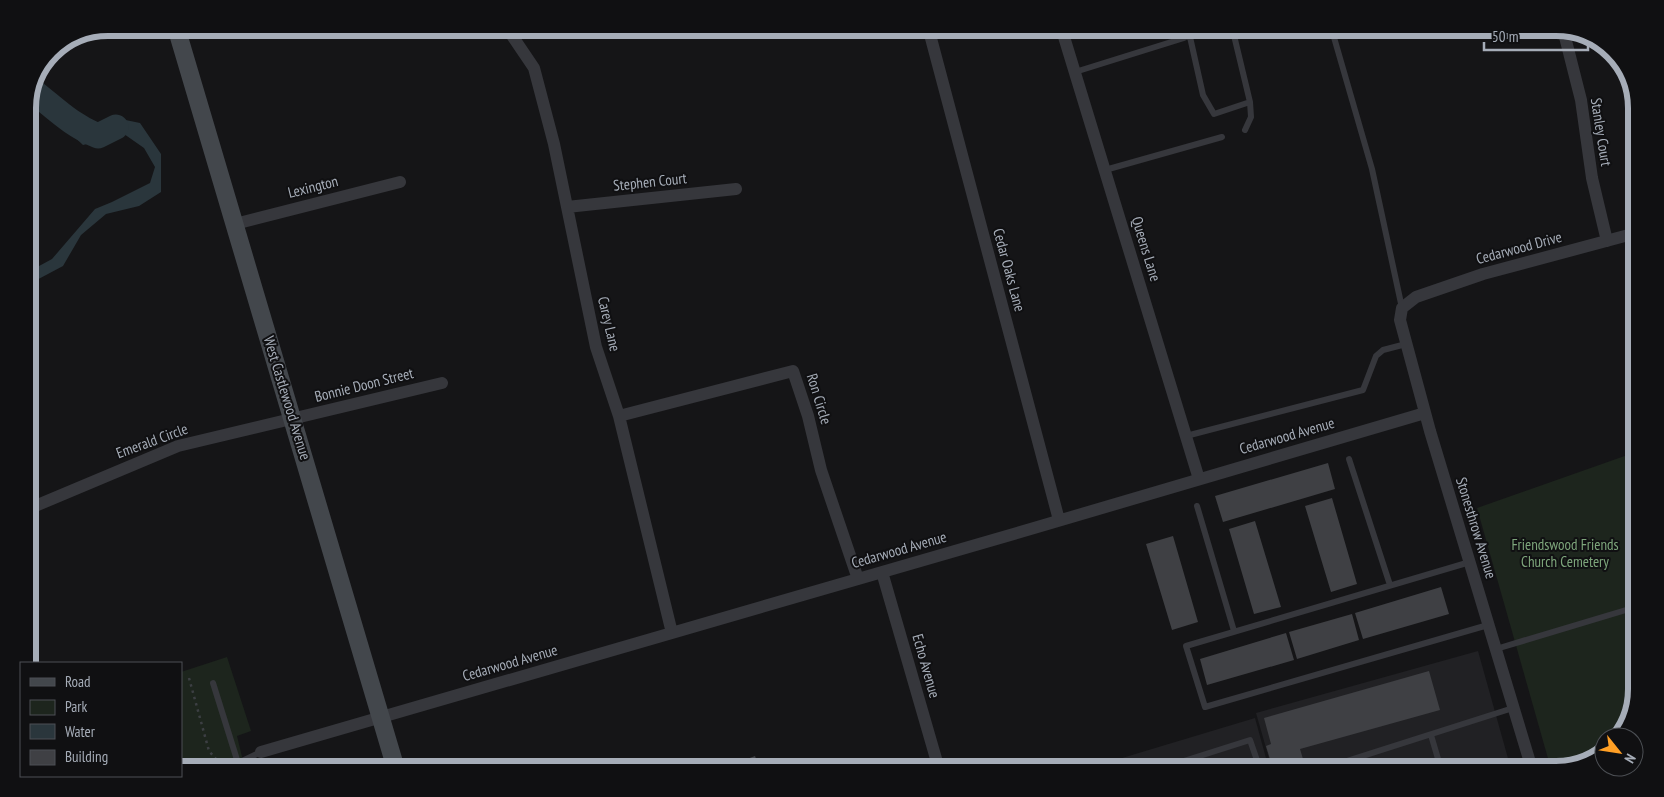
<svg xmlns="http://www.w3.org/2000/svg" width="1664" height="797" viewBox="0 0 1664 797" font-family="'PT Sans Narrow',sans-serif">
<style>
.built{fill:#212124}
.green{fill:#1d251d}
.water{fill:#2a363c}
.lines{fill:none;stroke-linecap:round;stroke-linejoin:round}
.river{stroke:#2a363c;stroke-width:25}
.building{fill:#3f4044}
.path{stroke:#3c3f43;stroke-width:2.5;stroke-dasharray:2.5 4;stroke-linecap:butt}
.lane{stroke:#36373c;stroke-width:6}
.street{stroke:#36373c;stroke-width:12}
.secondary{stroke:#43474c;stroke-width:18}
.labels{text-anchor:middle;stroke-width:4;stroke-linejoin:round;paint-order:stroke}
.street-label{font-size:15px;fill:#a6adb8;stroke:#101012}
.park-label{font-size:15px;fill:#7da57b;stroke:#101012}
.rim{fill:none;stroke:#a6adb8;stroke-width:6}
</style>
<rect width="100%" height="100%" fill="#151517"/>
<path class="built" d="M1478,651L1511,769H1272L1256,713Z
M1255,718L1269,769H1086L1152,749Z"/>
<path class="green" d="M1636,452V688L1628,724L1617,737H1604V752L1600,756L1551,769L1477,508Z
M227,657L251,731L237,736L245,769H181V672Z"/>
<path class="water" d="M34,90L85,131L116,118L140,123L161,154V192L139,206L106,214L81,235L63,266L31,283H28V272L52,259L95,209L112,202L150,183L155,167L144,148L124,134L83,145L66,129L28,104Z"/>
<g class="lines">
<path class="river" d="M33,91C56,109 71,125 98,136L116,127"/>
</g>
<path class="building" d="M1328,463L1335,489L1223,522L1215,496Z
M1332,498L1357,584L1331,592L1305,506Z
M1255,521L1281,607L1254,614L1229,529Z
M1173,536L1198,622L1172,630L1146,544Z
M1441,587L1449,614L1363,639L1355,613Z
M1352,614L1359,640L1297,659L1289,632Z
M1286,633L1294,660L1207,685L1200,659Z
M1429,671L1440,710L1300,749L1306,769H1273L1266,746L1271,744L1264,718Z
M755,756L758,764L750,767L747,759Z"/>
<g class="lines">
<path class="path" d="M189,678L209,751L216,759L220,769"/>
<path class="lane" d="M1331,27L1372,169L1402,308
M1188,37L1218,27
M1190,37L1203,95L1214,114L1250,102L1232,27
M1075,72L1184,38L1182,27
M1245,130L1251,117L1250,102
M1105,170L1222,137
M1186,436L1363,390L1376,356L1383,350L1406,344
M1349,459L1390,585
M1197,506L1234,631
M1470,562L1186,646L1205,707L1488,625
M1496,649L1636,607
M213,683L238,763
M1431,735L1441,769
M1168,766L1250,740L1260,769
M240,769L238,763L261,752
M1326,769L1325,768L1513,708
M1504,769L1529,761"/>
<path class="street" d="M928,27L1059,520
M1061,27L1199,479
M507,28L534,68L554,144L596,347L619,416L672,633
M1563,29L1581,100L1592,178L1607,241
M567,207L736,189
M235,224L400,182
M619,416L793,371L808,416L821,470L858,579
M28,509L178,446L442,383
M882,572L939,769
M261,752L1034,528L1425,413
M1532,769L1430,431L1400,320L1402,308L1416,297L1483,274L1636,233"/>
<path class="secondary" d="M176,27L396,769"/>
</g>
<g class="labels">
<g class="street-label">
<text transform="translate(1601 132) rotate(81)" y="5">Stanley Court</text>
<text transform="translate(650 182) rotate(-6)" y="5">Stephen Court</text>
<text transform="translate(313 187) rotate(-14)" y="5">Lexington</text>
<text transform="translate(1519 248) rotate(-15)" y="5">Cedarwood Drive</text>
<text transform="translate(1146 249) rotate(73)" y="5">Queens Lane</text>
<text transform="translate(1009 270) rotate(75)" y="5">Cedar Oaks Lane</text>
<text transform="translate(609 324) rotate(77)" y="5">Carey Lane</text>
<text transform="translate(364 385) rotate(-14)" y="5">Bonnie Doon Street</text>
<text transform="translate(287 398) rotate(73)" y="5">West Castlewood Avenue</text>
<text transform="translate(819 399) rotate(73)" y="5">Ron Circle</text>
<text transform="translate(1287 436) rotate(-16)" y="5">Cedarwood Avenue</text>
<text transform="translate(152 441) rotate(-20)" y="5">Emerald Circle</text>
<text transform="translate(1476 528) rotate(73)" y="5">Stonesthrow Avenue</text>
<text transform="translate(899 550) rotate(-16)" y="5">Cedarwood Avenue</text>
<text transform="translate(510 663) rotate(-16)" y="5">Cedarwood Avenue</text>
<text transform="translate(926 666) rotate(74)" y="5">Echo Avenue</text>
</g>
<g class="park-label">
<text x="1565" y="550">Friendswood Friends<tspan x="1565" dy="17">Church Cemetery</tspan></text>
</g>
</g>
<path d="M0 0H1664V797H0ZM108 36H1556A72 72 0 0 1 1628 108V689A72 72 0 0 1 1556 761H108A72 72 0 0 1 36 689V108A72 72 0 0 1 108 36Z" fill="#101012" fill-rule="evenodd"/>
<path class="rim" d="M108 36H1556A72 72 0 0 1 1628 108V689A72 72 0 0 1 1556 761H108A72 72 0 0 1 36 689V108A72 72 0 0 1 108 36Z"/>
<rect x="20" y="662" width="162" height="115" fill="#101012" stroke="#4c4f54"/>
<rect x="30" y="678" width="25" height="8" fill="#43474c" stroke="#4c4f54"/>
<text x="65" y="687" font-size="15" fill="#a6adb8">Road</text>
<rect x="30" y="700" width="25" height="15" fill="#1d251d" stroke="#4c4f54"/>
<text x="65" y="712" font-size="15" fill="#a6adb8">Park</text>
<rect x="30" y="724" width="25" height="15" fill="#2a363c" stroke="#4c4f54"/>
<text x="65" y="737" font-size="15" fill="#a6adb8">Water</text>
<rect x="30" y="750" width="25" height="15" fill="#3f4044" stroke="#4c4f54"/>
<text x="65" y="762" font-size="15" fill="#a6adb8">Building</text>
<g transform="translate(1619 752) rotate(120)"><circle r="24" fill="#101012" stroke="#4c4f54"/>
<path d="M0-4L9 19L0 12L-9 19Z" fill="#ff9f25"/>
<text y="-8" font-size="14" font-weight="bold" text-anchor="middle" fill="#a6adb8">N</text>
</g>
<path d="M1484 42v8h104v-8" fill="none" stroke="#a6adb8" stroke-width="2.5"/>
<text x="1492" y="42" font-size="15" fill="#a6adb8" stroke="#101012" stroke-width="4" paint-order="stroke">50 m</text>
</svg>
